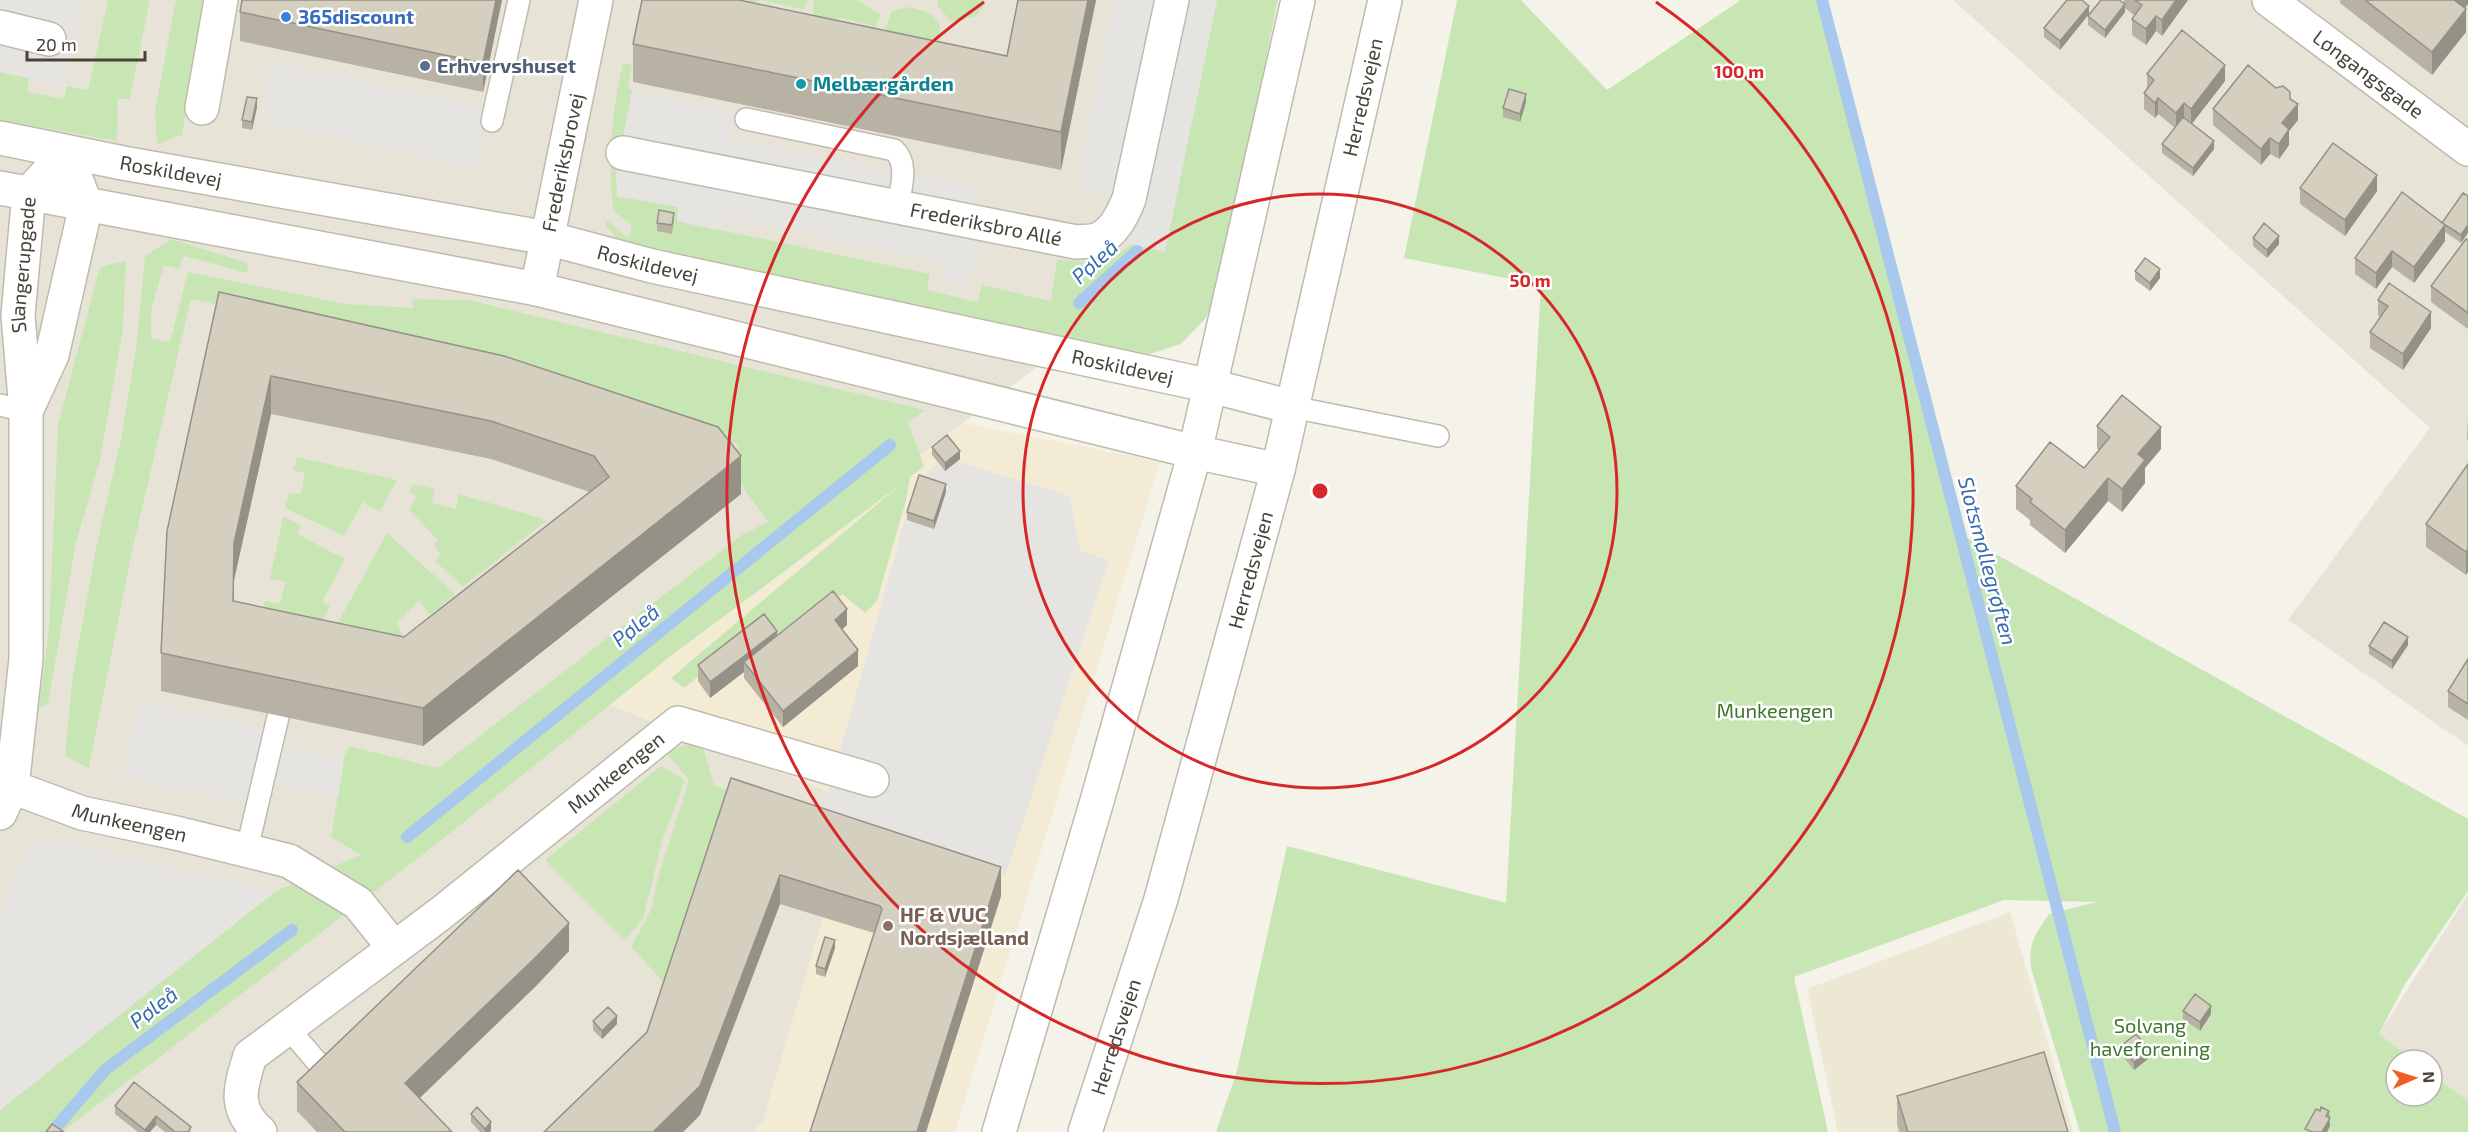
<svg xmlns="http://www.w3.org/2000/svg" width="2468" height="1132" viewBox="0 0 2468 1132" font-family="'Exo 2',sans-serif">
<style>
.residential{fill:#e7e4d7}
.commercial{fill:#f4ebd5}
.education{fill:#ece8d4}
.green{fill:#c8e6b4}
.parking{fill:#e5e4e0}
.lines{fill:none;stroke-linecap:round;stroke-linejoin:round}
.stream{stroke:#a8c8ed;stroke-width:12}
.service-casing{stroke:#bfbbac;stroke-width:24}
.pedestrian-casing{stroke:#bfbbac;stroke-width:36}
.minor-casing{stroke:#bfbbac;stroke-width:36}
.tertiary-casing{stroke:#bfbbac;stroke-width:36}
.service{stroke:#fff;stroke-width:21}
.pedestrian{stroke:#fff;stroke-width:33}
.minor{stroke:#fff;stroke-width:33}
.tertiary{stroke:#fff;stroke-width:33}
.wall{fill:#b7b2a4;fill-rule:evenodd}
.shaded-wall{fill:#959186}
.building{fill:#d5cfbf;stroke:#959186;stroke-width:1.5;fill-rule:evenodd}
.ring{fill:none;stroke:#d62828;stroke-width:3}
.shop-dot{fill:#3f7fe0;stroke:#fff;stroke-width:2}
.service-dot{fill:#5c6f8a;stroke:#fff;stroke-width:2}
.culture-dot{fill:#0f9aa8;stroke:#fff;stroke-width:2}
.education-dot{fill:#8d6e63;stroke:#fff;stroke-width:2}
.labels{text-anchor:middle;stroke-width:5;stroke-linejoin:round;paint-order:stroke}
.shop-label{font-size:20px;font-weight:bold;fill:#366cbe;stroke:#fff;text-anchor:start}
.service-label{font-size:20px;font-weight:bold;fill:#4e5e75;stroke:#fff;text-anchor:start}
.street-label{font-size:20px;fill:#474338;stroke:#fff}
.culture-label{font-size:20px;font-weight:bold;fill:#0d838f;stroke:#fff;text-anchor:start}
.park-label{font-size:20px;fill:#3f772d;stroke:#fff}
.education-label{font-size:20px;font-weight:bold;fill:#785e54;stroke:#fff;text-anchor:start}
.water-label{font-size:21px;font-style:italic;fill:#356baf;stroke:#fff}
.centre{fill:#d62828;stroke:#fff;stroke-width:3}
.ring-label{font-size:18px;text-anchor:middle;font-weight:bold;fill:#d62828;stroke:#fff;stroke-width:5;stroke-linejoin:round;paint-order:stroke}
</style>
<rect width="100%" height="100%" fill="#f4f2e9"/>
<path class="residential" d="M0,0H1269L1196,304L1084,331L598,700L857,803L763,1121L752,1132H0Z
M1953,0H2468V746L2288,620L2430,428Z
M2468,894V1101L2432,1074V1060H2414L2379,1034Z"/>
<path class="commercial" d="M963,423L1160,462L955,1132H752L763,1121L857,803L598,700Z"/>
<path class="education" d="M2010,912L2073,1132H1838L1807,989Z"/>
<path class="green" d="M108,0H150L130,99H118L117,141L0,120V72L29,78L27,92L64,99L67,86L88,90Z
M176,0H203L182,135L157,144L155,110Z
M747,0H808L805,9H802L761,0L749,4Z
M814,0H857L880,14L876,27L841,18L816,24L813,10Z
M937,0H984L985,5L976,16L951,21L938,7Z
M1217,0H1278L1218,292L1205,319L1181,344L1144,356L624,246L607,227L603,217L628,238L632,226L613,210C608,160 611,113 623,64H632L628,88L632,91L617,196L679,207L677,221L930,274L927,290L977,302L982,285L1051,301L1057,260C1086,262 1108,264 1132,244L1165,252Z
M1457,0H1521L1607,90L1741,0H1822L1962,535L2468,819V891L2405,984L2379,1034L2414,1060H2396V1096H2432V1074L2468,1101V1132H2080L2031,968C2028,942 2035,935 2049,914L2097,902L2004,900L1794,977L1828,1132H1216L1237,1071L1287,846L1506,903L1541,285L1404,258Z
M910,7L930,13L940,24L939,41L884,31L892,11Z
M171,239L248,263L247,273L184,256L179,269L164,265L151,311V338L170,342L188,272L346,304L413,308L412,299L469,300L925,410L908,423L924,466L910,477L906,500L877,601L865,613L842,594L780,645L762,624L684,688L671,678L900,485L672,655L439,842L62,1132H0V1110L276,891L361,855L331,837L344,759L349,746L438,768L742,535L768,522L724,461L739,445L525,376L387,339L191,299L132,551L89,768L65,756L72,680L96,548L122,434L136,349L145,256Z
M126,261L123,329L100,460L76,542L48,704L39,708L49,629L58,425L100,267Z
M297,457L397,480L380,512L363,502L344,536L285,508L289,493L301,494L305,473L293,470Z
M413,484L435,489L432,503L456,509L459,494L547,520L463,587L435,561L441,554L434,546L438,540L409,510L417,496L409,492Z
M283,516L301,526L297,534L345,559L322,602L330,606L321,624L262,611L265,601L280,604L285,582L270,579Z
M387,533L455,594L430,615L419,601L396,623L404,636L397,641L335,628Z
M693,742L702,744L714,786L815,817L671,990L631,947L651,910L658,878L689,780L666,753Z
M661,766L685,780L663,838L643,919L625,940L545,860Z"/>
<path class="parking" d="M0,0H83L64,86L0,72Z
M1114,0H1217L1165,252L1132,244L1111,195L1075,188Z
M271,61L487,107L475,168L259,122Z
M632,91L735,113L729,138L966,184L981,204L979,243L969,287L942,281L945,263L730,218L717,230L677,221L678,207L617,196L616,172Z
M944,457L1070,496L1080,550L1109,561L1005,876L822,815L915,484Z
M139,699L287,734L285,747L344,759L338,797L252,778L245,804L123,778Z
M48,838L276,891L0,1110V913L25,850Z"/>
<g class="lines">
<path class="stream" d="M1822,0L2115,1132
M1079,303L1137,251
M407,837L890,445
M52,1132L106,1069L292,930"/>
<g class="service-casing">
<path id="service" d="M746,119L894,150C909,164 901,187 898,205
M492,121L519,0
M0,405L26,411
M1292,407L1438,436
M247,849L278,717
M288,1028L318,1063"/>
</g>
<g class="pedestrian-casing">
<path id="pedestrian" d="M202,108L221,0"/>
</g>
<g class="minor-casing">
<g id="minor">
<path id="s1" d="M2269,0L2468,149"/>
<path d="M0,27L49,39"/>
<path id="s2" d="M623,153L1076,242C1082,241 1090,242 1096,240C1113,235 1123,214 1129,199L1172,0"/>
<path id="s3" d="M537,289L596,0"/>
<path id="s4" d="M12,787L82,813L176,833L289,861L358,903L394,948"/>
<path id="s5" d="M0,813L12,787L26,659V411L18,315L29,193L66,153L86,205L52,355L26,411"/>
<path id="s6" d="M260,1132C232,1108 241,1086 250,1056L440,914L678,723L872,780"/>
</g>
</g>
<g class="tertiary-casing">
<g id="tertiary">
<path id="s7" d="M0,138L123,163L547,238L652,266L1211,386L1292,407"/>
<path d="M0,188L537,289L1195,452L1278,470"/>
<path d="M999,1132L1097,801L1195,452L1298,0"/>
<path id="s8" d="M1085,1132L1161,899L1278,470L1385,0"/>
</g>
</g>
<use href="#service" class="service"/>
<use href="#pedestrian" class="pedestrian"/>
<use href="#minor" class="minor"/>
<use href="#tertiary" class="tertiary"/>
</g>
<path class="wall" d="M242,0H502L483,92L240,41V12Z
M1018,0H1096L1061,170L633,82V44L1007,56Z
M2124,0H2188L2162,36L2156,31L2146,45L2132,35V19L2135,16L2125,8V12L2105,38L2088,25V16L2124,4Z
M2340,0H2468V4L2465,8L2466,32L2432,75L2340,3Z
M2089,14L2060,50L2044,37V28Z
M2147,74L2225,81L2191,124L2214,149L2193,176L2162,153V144L2175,128L2158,114L2155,118L2144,109V93L2147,89Z
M2290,99L2298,120L2289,131V145L2279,159L2270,154L2261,165L2213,125V109Z
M1526,102L1520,122L1503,117V108Z
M257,107L252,130L242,128V120Z
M2300,188L2377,191L2345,236L2300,204Z
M2463,193L2461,243L2445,232V241L2414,283L2392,267L2376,289L2355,274V258L2442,223Z
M674,221L672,234L657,231V223Z
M2253,238L2279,244L2267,258L2253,246Z
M2468,240V329L2431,302V286Z
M2135,271L2160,278L2150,291L2135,280Z
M219,292L741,494L423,746L161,691V653ZM271,414L491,459L590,492L404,637L234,601V580Z
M2378,300L2431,328L2403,370L2370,348V332L2380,317L2378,315Z
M2468,417V441L2467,440Z
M2097,426L2161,449L2145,468V483L2122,512L2108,501L2065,553L2030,525V520L2016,509V486L2084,468L2099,450L2097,449Z
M932,447L960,459L945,471L932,455Z
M2468,464L2466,575L2426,547V524Z
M946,492L934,529L907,520V512Z
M847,625L842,629L858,666L783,727L744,678V672L710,698L698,681V665L777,635Z
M2408,645L2392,669L2369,654V646Z
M2468,659V720L2448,707V691Z
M731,778L1001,896L926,1132H810L874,933L780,904L700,1115L683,1132H544L647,1032Z
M835,948L825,977L816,974V966Z
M569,951L536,986L420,1098L452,1132H317L297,1111V1082Z
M2183,1011L2211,1014L2200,1031L2183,1019Z
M593,1021L617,1024L602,1039L593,1030Z
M2121,1046L2149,1058L2134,1070L2121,1054Z
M134,1082L191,1132H165L156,1125L150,1132H138L115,1114V1106Z
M1897,1096L2068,1132H1899L1897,1124Z
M471,1114L491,1130L490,1132H480L471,1122Z"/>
<path class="shaded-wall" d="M496,0H502L483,92V63Z
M1088,0H1096L1061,170V132Z
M2176,0H2188L2162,36V20Z
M2453,0H2468V4L2453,23Z
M2125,4V12L2105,38V30Z
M2089,6V14L2060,50V41Z
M2466,9V32L2432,75V52Z
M2156,16V31L2146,45V29Z
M2225,65V81L2191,125V109Z
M1526,94V102L1520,122V114Z
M257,98V107L252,130V122Z
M2158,98V114L2155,118V103Z
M2184,103V119L2176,128V113Z
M2298,104V120L2289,131V145L2279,159V144L2282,123Z
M2270,138V154L2261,165V149Z
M2214,141V149L2193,176V168Z
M2377,175V191L2345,236V220Z
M2445,225V241L2414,283V267Z
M2468,225V233L2461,243V235Z
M2279,236V244L2267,258V250Z
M2392,251V267L2376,289V273Z
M2160,269V278L2150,291V283Z
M2431,312V328L2403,370V354Z
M271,376V414L234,580L233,639L234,543Z
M2161,427V449L2145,468V483L2122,512V489L2138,454Z
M960,451V459L945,471V463Z
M741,456V494L423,746V708Z
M2108,478V501L2065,553V530Z
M946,484V492L934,529V521Z
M2468,549V572L2466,575V552Z
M847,609V625L835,636V620Z
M777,631V647L744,662V672L710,698V682Z
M2408,637V645L2392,669V661Z
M858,650V666L783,727V711Z
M1001,867V896L926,1132H917Z
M780,875V904L700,1115L683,1132H653Z
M569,923V951L536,986L405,1112V1083Z
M835,940V948L825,977V969Z
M2211,1006V1014L2200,1031V1022Z
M617,1016V1024L602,1039V1031Z
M2149,1050V1058L2134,1070V1062Z
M2329,1111L2330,1126L2327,1132H2322Z
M156,1116V1125L150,1132H145V1130Z
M491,1122V1130L490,1132H485V1129Z"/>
<path class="building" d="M242,0H496L483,63L240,12Z
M642,0H739L1007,56L1018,0H1088L1061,132L633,44Z
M2067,0H2082L2089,6L2060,41L2044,28Z
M2101,0H2119L2125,4L2105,30L2088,16Z
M2135,0H2176L2162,20L2156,16L2146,29L2132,19L2142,5Z
M2365,0H2454L2466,9L2432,52Z
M2182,30L2225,65L2191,109L2184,103L2176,113L2158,98L2155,103L2144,93L2154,80L2147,74Z
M2248,65L2276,88L2283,86L2290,92V99L2298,104L2282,123L2289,129L2279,144L2270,138L2261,149L2213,109Z
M1509,89L1526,94L1520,114L1503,108Z
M247,97L257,98L252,122L242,120Z
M2183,117L2214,141L2193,168L2162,144Z
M2333,143L2377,175L2345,220L2300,188Z
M2402,192L2445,225L2414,267L2392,251L2376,273L2355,258Z
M2463,193L2468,196V225L2461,235L2442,223Z
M659,210L674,213L672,225L657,223Z
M2264,223L2279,236L2267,250L2253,238Z
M2466,239L2468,240V313L2431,286Z
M2145,258L2160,269L2150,283L2135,271Z
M2389,283L2431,312L2403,354L2370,332L2388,306L2378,300Z
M219,292L504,356L718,427L741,456L423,708L161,653L167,531ZM271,376L491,421L594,456L609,477L404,637L233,601L234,543Z
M2122,395L2161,427L2138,454L2145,460L2122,489L2108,478L2065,530L2030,502L2032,499L2016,486L2050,442L2084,468L2110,437L2097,426Z
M947,435L960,451L945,463L932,447Z
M2468,464V549L2466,552L2426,524Z
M919,475L946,484L934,521L907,512Z
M833,591L847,609L835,620L858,650L783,711L744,662Z
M764,614L777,631L710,682L698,665Z
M2384,622L2408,637L2392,661L2369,646Z
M2468,659V704L2448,691Z
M731,778L1001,867L917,1132H810L882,909L880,906L780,875L700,1086L653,1132H544L647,1032Z
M518,870L569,923L536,957L405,1083L452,1132H345L297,1082Z
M825,937L835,940L825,969L816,966Z
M2195,994L2211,1006L2200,1022L2183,1011Z
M608,1007L617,1016L602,1031L593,1021Z
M2136,1034L2149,1050L2134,1062L2121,1046Z
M2044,1052L2068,1132H1908L1897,1096Z
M134,1082L191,1127L188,1132H175L156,1116L145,1130L115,1106Z
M477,1107L491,1122L485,1129L471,1114Z
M2321,1107L2329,1111L2326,1116L2330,1118L2322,1132H2312L2305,1129L2316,1109L2320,1111Z
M52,1124L64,1132H46Z"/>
<g class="ring">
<circle cx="1320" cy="491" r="297"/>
<path d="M1656 2A593 593 0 1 1 984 2"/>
</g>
<circle class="shop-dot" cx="286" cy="17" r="6"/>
<circle class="service-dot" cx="425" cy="66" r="6"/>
<circle class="culture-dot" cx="801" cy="84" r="6"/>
<circle class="education-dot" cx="888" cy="926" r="6"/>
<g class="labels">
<g class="shop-label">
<text x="298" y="24">365discount</text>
</g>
<g class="service-label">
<text x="437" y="73">Erhvervshuset</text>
</g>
<g class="street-label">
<text dy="7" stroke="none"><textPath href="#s1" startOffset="124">Løngangsgade</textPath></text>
<text dy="7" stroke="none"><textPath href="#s8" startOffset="1072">Herredsvejen</textPath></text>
<text dy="7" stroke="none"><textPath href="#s3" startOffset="129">Frederiksbrovej</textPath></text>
<text dy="7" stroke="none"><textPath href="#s7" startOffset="174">Roskildevej</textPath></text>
<text dy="7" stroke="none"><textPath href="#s2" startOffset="370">Frederiksbro Allé</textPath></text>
<text dy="7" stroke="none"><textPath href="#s7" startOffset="660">Roskildevej</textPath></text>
<text dy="7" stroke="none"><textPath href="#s5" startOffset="552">Slangerupgade</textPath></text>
<text dy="7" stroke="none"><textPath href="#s7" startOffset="1146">Roskildevej</textPath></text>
<text dy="7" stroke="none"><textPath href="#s8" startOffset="586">Herredsvejen</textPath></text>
<text dy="7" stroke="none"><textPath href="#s6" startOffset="546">Munkeengen</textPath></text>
<text dy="7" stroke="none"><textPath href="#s4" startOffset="123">Munkeengen</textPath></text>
<text dy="7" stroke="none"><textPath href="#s8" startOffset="100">Herredsvejen</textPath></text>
</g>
<g class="culture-label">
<text x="813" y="91">Melbærgården</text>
</g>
<g class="park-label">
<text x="1775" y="718">Munkeengen</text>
<text x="2150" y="1033">Solvang<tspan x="2150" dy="23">haveforening</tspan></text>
</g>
<g class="education-label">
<text x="900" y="922">HF &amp; VUC<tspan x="900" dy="23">Nordsjælland</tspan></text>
</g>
<g class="water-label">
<text transform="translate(1095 262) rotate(-42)" y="7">Pøleå</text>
<text transform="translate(1987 561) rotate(75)" y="7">Slotsmøllegrøften</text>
<text transform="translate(636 626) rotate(-39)" y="7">Pøleå</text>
<text transform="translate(154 1008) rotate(-37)" y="7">Pøleå</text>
</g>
</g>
<circle cx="1320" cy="491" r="9" class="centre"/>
<g class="ring-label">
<text x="1739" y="78">100 m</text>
<text x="1530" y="287">50 m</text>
</g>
<g transform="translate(2414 1078) rotate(87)"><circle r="28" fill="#ffffff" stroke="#b5b4af" stroke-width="1.5"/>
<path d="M0-4.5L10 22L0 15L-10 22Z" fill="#f05e24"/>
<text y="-9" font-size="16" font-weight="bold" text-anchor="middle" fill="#474338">N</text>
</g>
<path d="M27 51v9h118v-9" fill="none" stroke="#474338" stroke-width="3"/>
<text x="36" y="51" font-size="18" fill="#474338" stroke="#ffffff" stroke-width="4.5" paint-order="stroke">20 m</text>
</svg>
